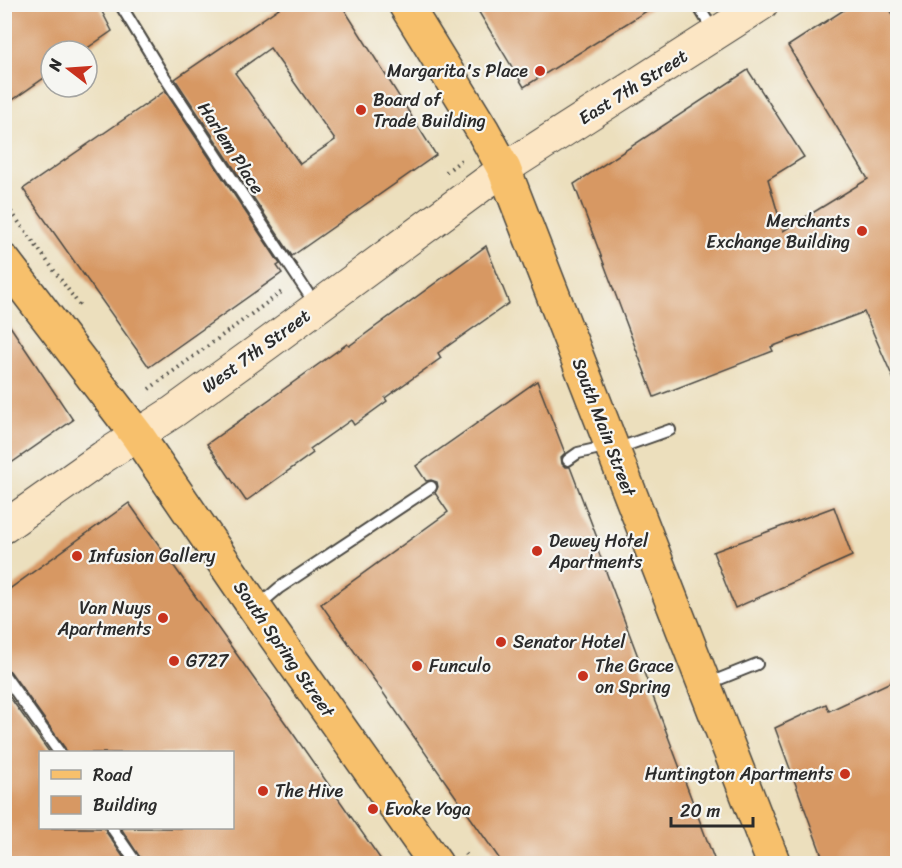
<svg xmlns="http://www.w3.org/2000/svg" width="902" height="868" viewBox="0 0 902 868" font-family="Sriracha,sans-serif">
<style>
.building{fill:#d79863;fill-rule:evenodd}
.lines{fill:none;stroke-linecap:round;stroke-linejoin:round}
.service-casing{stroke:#484641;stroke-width:14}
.secondary-casing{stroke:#484641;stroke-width:34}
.primary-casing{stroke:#484641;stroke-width:36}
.path{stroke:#484641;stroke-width:4;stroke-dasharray:1.5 4.5;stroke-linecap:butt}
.service{stroke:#fff;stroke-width:10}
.secondary{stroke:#fce6c4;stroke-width:32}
.primary{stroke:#f7c06c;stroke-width:33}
.poi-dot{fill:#c8321e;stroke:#f6f6f2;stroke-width:2}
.labels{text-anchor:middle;stroke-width:4.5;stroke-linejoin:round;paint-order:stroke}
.poi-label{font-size:18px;fill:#2b2b2b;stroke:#f6f6f2;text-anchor:start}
.street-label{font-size:18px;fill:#2b2b2b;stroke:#f6f6f2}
</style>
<rect width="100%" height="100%" fill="#f6f6f2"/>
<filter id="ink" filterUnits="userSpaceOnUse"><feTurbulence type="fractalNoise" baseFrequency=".0167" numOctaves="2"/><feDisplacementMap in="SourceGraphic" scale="12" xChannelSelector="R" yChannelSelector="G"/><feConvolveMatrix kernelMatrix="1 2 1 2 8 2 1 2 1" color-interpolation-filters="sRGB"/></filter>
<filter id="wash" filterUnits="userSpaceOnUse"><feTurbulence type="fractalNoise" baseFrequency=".008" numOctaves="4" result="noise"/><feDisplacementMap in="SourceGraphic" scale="24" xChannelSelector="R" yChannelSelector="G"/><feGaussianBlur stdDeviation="1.35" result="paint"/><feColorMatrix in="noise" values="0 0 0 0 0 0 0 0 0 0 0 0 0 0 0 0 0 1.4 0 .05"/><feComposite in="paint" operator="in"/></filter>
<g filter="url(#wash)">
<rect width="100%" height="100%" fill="#ecdfbd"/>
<g id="blocks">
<path class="building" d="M4,4H98L112,31L83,51H51V73L4,106Z
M285,4H341L436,155L292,256L175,79ZM270,48L335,140L300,164L235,73Z
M474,4H658L524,87Z
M853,4H888L897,24V387L864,312L771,347L773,351L654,397L574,184L748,70L804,157L768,179L783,231L868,179L788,46Z
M165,91L280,264L277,266L282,273L149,367L23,189Z
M486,246L509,303L438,353L441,358L385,398L387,401L354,425L351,420L310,449L313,453L246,501L207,444L347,344L349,346Z
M4,317L73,420L4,468Z
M537,381L565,453L561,457L562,464L565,467H570L599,543L596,545L716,864H503L321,604L448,512L435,493L438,487L437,482L431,480L426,481L416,466Z
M129,503L294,735L384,864H144L121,828H232V753H66L65,748L10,671L4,668V593Z
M834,507L852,556L735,608L713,552Z
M897,679V864H825L775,728L826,704L829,711Z
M4,689L50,753H40V828H105L106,832L128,864H4Z"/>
</g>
</g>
<g filter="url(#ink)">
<use href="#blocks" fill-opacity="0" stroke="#484641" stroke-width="1.5"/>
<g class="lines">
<g class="service-casing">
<path id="service" d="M120,4L162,73L315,304
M697,4L714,32
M616,449L670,430
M568,460L578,453L609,446
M258,606L279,588L431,487
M4,675L59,752
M707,684L757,664
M112,828L137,864"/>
</g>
<g class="secondary-casing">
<path id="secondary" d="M4,527L103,457L173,412L267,344L504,169L762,4"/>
</g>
<g class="primary-casing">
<path id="primary" d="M405,4L483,131L504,169L774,864
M4,261L137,435L255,608L436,864"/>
</g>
<path class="path" d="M446,172L464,158
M4,202L80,306
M149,389L283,291
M465,854L472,864"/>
<use href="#service" class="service"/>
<use href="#secondary" class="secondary"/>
<use href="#primary" class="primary"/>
</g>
</g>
<g class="poi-dot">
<circle cx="540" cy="71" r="6"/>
<circle cx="361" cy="110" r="6"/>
<circle cx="862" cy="231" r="6"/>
<circle cx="537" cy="551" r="6"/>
<circle cx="77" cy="556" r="6"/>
<circle cx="163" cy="618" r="6"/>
<circle cx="501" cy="642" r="6"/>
<circle cx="174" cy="661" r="6"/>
<circle cx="417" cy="666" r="6"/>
<circle cx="583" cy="676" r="6"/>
<circle cx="845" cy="774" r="6"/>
<circle cx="263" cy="791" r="6"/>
<circle cx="373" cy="809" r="6"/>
</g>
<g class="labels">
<g class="poi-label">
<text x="528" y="77" text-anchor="end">Margarita's Place</text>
<text x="373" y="106">Board of<tspan x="373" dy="21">Trade Building</tspan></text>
<text x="850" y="227" text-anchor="end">Merchants<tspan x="850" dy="21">Exchange Building</tspan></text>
<text x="549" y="547">Dewey Hotel<tspan x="549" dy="21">Apartments</tspan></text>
<text x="89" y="562">Infusion Gallery</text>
<text x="151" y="614" text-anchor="end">Van Nuys<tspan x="151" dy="21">Apartments</tspan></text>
<text x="513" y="648">Senator Hotel</text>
<text x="186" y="667">G727</text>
<text x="429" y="672">Funculo</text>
<text x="595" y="672">The Grace<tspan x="595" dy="21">on Spring</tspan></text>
<text x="833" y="780" text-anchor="end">Huntington Apartments</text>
<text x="275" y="797">The Hive</text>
<text x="385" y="815">Evoke Yoga</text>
</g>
<g class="street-label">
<text transform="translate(633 87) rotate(-32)" y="6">East 7th Street</text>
<text transform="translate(231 148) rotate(57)" y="6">Harlem Place</text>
<text transform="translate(256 351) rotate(-36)" y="6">West 7th Street</text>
<text transform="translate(604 427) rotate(69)" y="6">South Main Street</text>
<text transform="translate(284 649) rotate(55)" y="6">South Spring Street</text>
</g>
</g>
<rect width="902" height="868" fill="none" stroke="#f6f6f2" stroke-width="24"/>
<rect x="39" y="751" width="195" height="78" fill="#f6f6f2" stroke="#a5a5a2" stroke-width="1.5"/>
<rect x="51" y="770" width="30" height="9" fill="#f7c06c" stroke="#a5a5a2" stroke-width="1.5"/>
<text x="93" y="781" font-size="18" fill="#2b2b2b">Road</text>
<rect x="51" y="796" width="30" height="18" fill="#d79863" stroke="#a5a5a2" stroke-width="1.5"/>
<text x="93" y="811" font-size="18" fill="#2b2b2b">Building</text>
<g transform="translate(69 69) rotate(287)"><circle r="28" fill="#f6f6f2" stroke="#a5a5a2" stroke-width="1.5"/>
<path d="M0-4.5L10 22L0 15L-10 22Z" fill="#c8321e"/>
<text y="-9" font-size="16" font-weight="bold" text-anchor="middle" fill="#2b2b2b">N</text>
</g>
<path d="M671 817v9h82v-9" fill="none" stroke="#2b2b2b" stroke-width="3"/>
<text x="680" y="817" font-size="18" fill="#2b2b2b" stroke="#f6f6f2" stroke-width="4.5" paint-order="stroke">20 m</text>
</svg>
